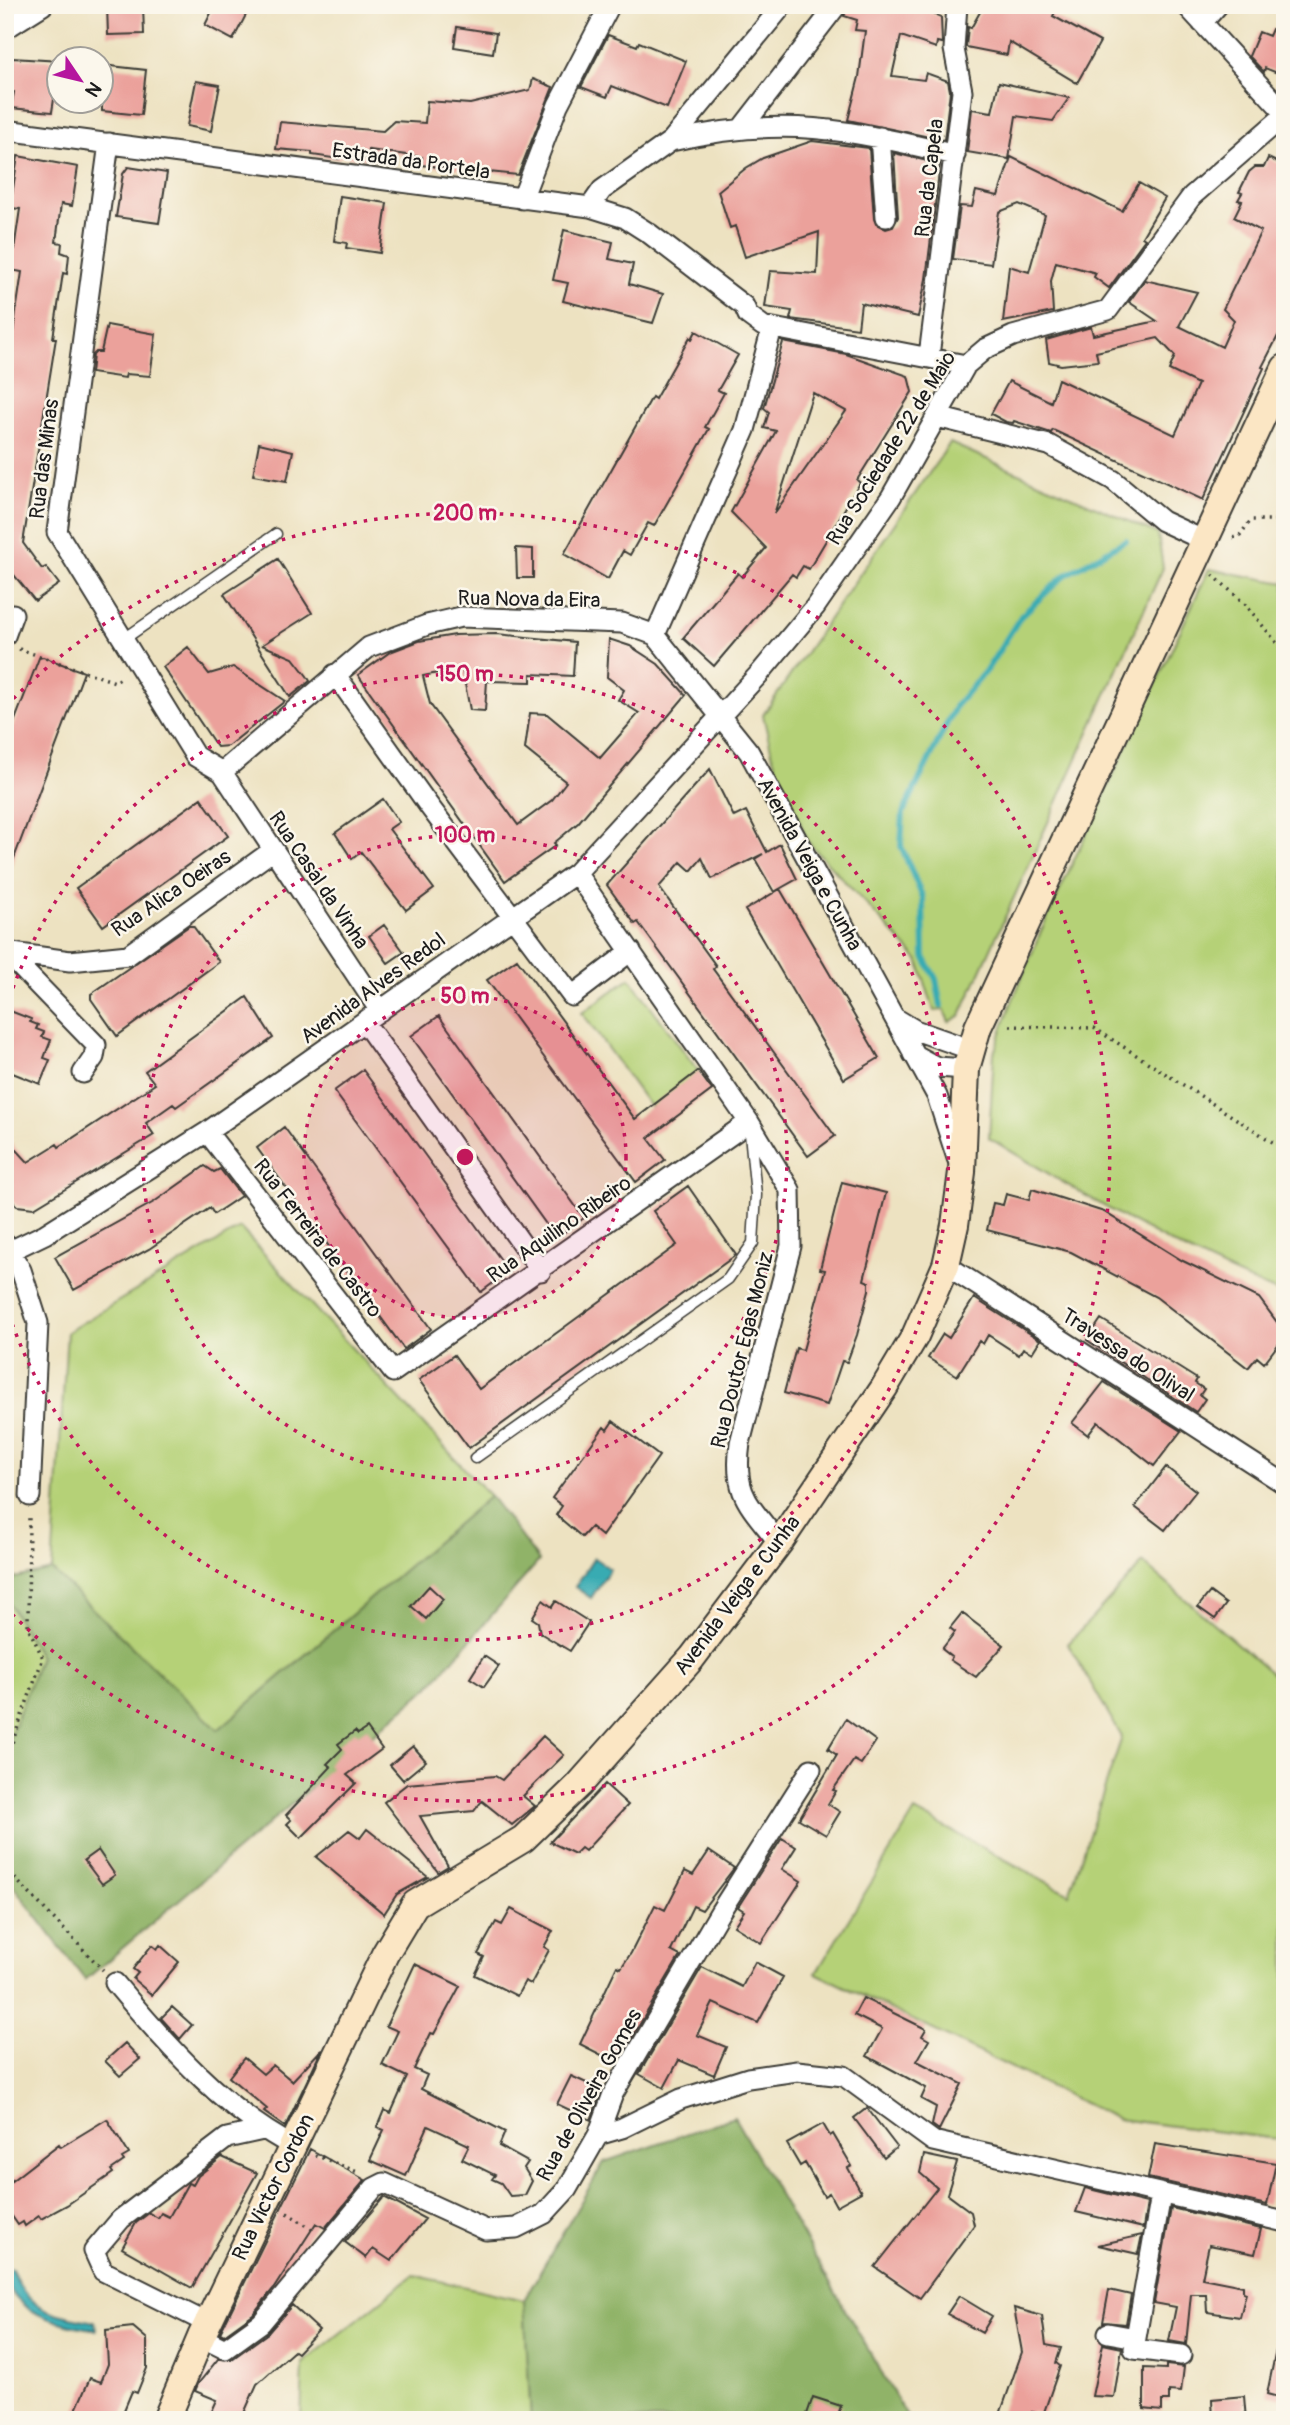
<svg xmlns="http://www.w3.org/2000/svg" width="1290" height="2425" viewBox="0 0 1290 2425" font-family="Pangolin,sans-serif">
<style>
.green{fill:#b5d177;stroke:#68764a;stroke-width:2}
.forest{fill:#90b368;stroke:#566842;stroke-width:2}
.water{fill:#39abb2;stroke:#2a6467;stroke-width:2}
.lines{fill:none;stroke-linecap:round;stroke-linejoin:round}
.stream{stroke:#39abb2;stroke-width:6}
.building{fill:#eba19b;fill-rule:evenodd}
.lane-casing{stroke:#3b3a35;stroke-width:13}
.street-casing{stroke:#3b3a35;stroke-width:23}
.secondary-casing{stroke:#3b3a35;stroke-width:30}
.path{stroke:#3b3a35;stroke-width:3.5;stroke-dasharray:2 5;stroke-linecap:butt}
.lane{stroke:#fff;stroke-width:10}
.street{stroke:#fff;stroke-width:19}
.secondary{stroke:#fbe6c4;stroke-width:26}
.ring{fill:none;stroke:#c2185b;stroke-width:3.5;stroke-dasharray:3.5 7}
.labels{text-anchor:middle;stroke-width:5;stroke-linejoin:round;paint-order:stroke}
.street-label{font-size:21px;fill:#1c1c1c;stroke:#fbf7ec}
.centre{fill:#c2185b;stroke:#fbf7ec;stroke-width:3.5}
.ring-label{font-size:21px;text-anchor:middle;font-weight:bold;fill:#c2185b;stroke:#fbf7ec;stroke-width:5;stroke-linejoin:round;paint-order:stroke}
</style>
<rect width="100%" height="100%" fill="#fbf7ec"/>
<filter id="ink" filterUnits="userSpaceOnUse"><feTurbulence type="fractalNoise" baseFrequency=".0143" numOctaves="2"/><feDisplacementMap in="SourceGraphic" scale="14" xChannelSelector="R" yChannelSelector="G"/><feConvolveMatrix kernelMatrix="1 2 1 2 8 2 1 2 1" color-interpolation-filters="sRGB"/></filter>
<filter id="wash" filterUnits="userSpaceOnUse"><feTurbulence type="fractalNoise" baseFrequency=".00686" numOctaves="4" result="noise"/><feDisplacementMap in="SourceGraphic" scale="28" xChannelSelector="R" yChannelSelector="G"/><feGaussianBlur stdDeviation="1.57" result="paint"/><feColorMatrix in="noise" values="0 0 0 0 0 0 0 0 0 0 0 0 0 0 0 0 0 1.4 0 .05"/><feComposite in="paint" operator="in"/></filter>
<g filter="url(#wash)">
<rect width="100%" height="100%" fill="#ede2c1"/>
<path class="green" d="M950,443L1158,534L1163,568L964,1008L960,1016L949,1022L944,1010L934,1011L918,960L808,842L773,758L763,715Z
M1209,569L1285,583V1295C1181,1255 1084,1195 989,1138L994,1053L1011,1004L1041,931Z
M630,978L699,1072L651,1108L582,1013Z
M240,1228L490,1496L218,1730L52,1570L67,1332Z
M1143,1563L1285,1685V2140L1117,2119L816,1973L915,1811L1069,1894L1122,1737L1068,1644Z
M5,1596L40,1657L5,1750Z
M413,2275L524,2300L531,2420H301L303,2363Z"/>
<path class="forest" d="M490,1496L539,1561L429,1687L85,1980L5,1875V1750L40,1657L5,1596V1580L52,1570L218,1730Z
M734,2117L909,2420H531L524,2300L604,2162Z"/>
<path class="water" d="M594,1558L610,1569L591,1598L575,1587Z
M5,2267L12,2269C28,2313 54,2313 95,2322L96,2330C60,2323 5,2314 5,2267Z"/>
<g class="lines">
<path class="stream" d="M941,1006L936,979L924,957L923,898L901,846L903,813L956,705L988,668L1021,616L1064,576L1126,540"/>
</g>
<g id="blocks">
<path class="building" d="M107,5H143L144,34L108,35Z
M215,5H232L247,13L233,40L205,25Z
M849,5H913L941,17L942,43L937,42L936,48L901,36L892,76L924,80L926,73L948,81L950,91L944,140L848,120L859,77L865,31L855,30L857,20L844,16Z
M984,5H1059L1053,16L1100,42L1077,83L1009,42L1007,55L966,47L968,27L971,28Z
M457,27L496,33L493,53L454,47Z
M1272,29L1285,35V76L1265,68L1264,72L1249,56L1259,32L1269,36Z
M608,35L637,46L639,42L686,61L667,108L612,86L607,97L581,87Z
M12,58L60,61L52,112L11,108L14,92L6,91Z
M102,65L146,70L141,115L102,111Z
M533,79L553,87L518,175L421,165L422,157L369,150L368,159L340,156L339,159L312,155V152L276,149L280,122L383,131L394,121L425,123L427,101L470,104L530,90Z
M196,81L220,85L211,131L187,126Z
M999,82L1069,98L1053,121L1016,116L1009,159L967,152L972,109L992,112Z
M812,141L869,148L874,219L876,224L886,229L893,227L898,217L894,153L940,164L926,279L918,317L861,303L858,328L790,319L792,311L765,307L770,271L817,274L819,232L745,257L735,226L730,228L718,191L746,168L763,158Z
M18,156L78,167L72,206L61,204L56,242L62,243L61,252L69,255L67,274L63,273L60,293L53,338H56L23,543L42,569L46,567L59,584L35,601L5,564V366H8L22,272L11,270L20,209L10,208Z
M1011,157L1122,211L1139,183L1165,198L1142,237L1145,239L1109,288L1094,277L1096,273L1056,262L1051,281L1053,312L1003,322L1009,266L1029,272L1045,215L1019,204L999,212L991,264L953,259L960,206L972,207L976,191L998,196Z
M1268,158L1285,166V340L1278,336L1262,367L1264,368L1203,500L1053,430L1051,433L1014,421L1013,423L1006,422L991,414L1009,381L1051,402L1058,379L1175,435L1198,384L1169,370L1175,356L1158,338L1096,352L1098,361L1061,365L1049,362L1046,340L1091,327L1093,335L1157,321L1129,302L1145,280L1197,292L1179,326L1222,347L1234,320L1223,309L1261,231L1234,217L1242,201L1238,200L1242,193L1239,192L1249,172L1255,167H1264Z
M128,167L167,173L159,223L116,217L123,174Z
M340,196L387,203L380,253L346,248L347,243L334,241Z
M564,230L613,242L609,259L633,264L629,284L663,294L653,323L563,301L568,283L553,280Z
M107,325L156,334L150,376L126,374L125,378L91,373L93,355L96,352H101Z
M696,331L738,355L718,390L724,393L705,427L709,429L654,526L648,523L630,555L623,551L608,579L564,554L652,397L655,399L690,337L692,339Z
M783,342L846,354L908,376L912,392L857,480L860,483L809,569L803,566L796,577L792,574L714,666L683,638L738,573L742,577L766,548L731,512L776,431L764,428L769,412L764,408ZM813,393L846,411L774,514Z
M259,443L293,451L287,481L253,475Z
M516,548L533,549V578H517Z
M278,559L312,613L262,645L293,658L307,676L310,681L290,697L224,594Z
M497,634L575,642L573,676L531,674V682L487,681L485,711L470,710L462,668L423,676L430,704L518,825L552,800L566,782L525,749L530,713L547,714L600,758L639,713L618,700L624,690L607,677L609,639L630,646L658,664L686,695L578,823L554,843L556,845L505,881L358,675L390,652L419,641L455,635Z
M188,647L209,674L233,667L285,701L228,746L217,747L163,667Z
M43,657L84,672L7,877L5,746L39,658Z
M710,769L734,817L746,811L767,852L780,844L797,879L774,892L755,859L763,854L712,879L702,858L691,871L681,862L659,887L716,966L713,969L835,1136L808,1156L638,922L635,924L607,885Z
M201,798L228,836L103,926L76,888Z
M383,799L399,822L389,829L434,889L406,910L361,852L352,859L335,833Z
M780,889L879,1058L844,1079L745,910Z
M384,925L404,952L388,963L369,936Z
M189,926H193L219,962L117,1036L91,999V994Z
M517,959L635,1119L698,1071L712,1090L648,1138L665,1160L636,1182L487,980Z
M247,997L273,1038L176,1107L173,1104L146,1123L154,1135L34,1208L17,1206L5,1194V1137L28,1162L57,1144L59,1147L155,1084L145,1071Z
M5,1009L31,1019L30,1022L38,1025L36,1029L44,1032L42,1037L51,1040L44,1058L50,1060L40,1084L5,1070Z
M439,1016L584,1218L556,1238L411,1036Z
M363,1070L509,1271L481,1292L334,1091Z
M284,1127L431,1329L404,1349L257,1148Z
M205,1166L214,1172L220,1169L241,1196L214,1214L210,1208L149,1249L74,1290L55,1257L154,1202Z
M842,1182L886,1193L864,1280L869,1282V1290L857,1335L847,1362L842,1361L827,1405L784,1393L796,1348L803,1350L825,1270L820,1269Z
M688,1186L736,1255L469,1448L419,1380L454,1355L479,1389L562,1329L677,1245L653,1211Z
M1032,1189L1104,1212L1183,1261L1259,1298L1285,1333L1280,1342L1264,1363L1257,1357L1248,1368L1156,1297L1071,1252L987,1230L993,1203L1003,1205L1006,1194L1029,1200Z
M974,1298L1040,1340L1032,1353L1023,1348L1019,1355L988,1335L983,1344L979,1341L957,1376L928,1358L943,1334L949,1338Z
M1101,1319L1197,1379L1195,1383L1204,1389L1200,1395L1205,1399L1196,1412L1087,1340Z
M1104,1382L1181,1431L1154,1466L1098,1422L1088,1435L1072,1423Z
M613,1421L659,1456L602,1536L591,1527L582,1537L556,1515L562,1506L552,1498L604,1427L607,1430Z
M1166,1467L1196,1491L1165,1530L1135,1507Z
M429,1586L443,1599L426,1619L411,1606Z
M1210,1592L1226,1604L1215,1619L1198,1607Z
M543,1600L552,1607L556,1601L589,1622L570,1651L540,1633L538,1622L532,1618Z
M962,1613L1004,1645L976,1677L950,1660L952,1657L942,1649L955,1632L950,1628Z
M484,1656L499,1666L484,1687L470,1678Z
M846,1719L876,1741L861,1764L854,1760L833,1790L836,1791L828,1804L840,1812L826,1835L799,1819L837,1755L828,1749Z
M367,1728L382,1749L347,1775L356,1783L301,1838L287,1824L291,1820L286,1815L331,1767L327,1764L342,1749L338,1744L355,1731L358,1734Z
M543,1736L564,1755L523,1796L535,1806L512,1825L482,1801L474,1811L420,1816L448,1866L438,1872L384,1802L407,1784L495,1776L502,1780Z
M413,1746L426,1761L403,1780L390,1765Z
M605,1784L628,1805L585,1851L581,1848L575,1854L550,1842Z
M367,1829L428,1877L397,1894L384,1914L316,1857L349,1830L360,1838Z
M782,1838L796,1847L782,1869L801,1881L761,1943L734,1926L744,1911L738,1907Z
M98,1850L115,1875L102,1884L84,1860Z
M709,1851L734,1868L702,1910L693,1906L671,1951L680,1956L617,2063L580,2044L617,1966L621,1968L631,1953L655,1905L665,1910L685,1871L693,1875Z
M511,1909L553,1931L544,1947L549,1950L531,1984L525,1981L517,1996L475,1975L484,1957L478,1954L496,1922L502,1925Z
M152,1945L157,1949L160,1945L179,1962L152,1995L133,1979L138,1973L133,1969Z
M755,1962L783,1977L758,2023L713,2003L697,2035L726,2047L714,2075L679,2060L664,2088L639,2074L702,1967L742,1987Z
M415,1964L460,1986L434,2034L431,2033L414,2069L427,2075L421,2089L505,2132L499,2146L528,2162L524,2168L532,2181L525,2195L510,2196L501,2183L492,2179L495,2175L462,2159L469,2145L428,2126L406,2176L370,2160L384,2130L377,2127L384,2110L391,2113L407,2077L382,2065L398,2031L386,2026Z
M863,1998L926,2029L922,2036L929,2040L917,2061L962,2084L939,2130L932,2125L936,2107L921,2099L926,2088L867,2056L882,2029L854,2015Z
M172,2007L192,2025L180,2039L161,2018Z
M125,2043L140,2059L120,2076L105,2061Z
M322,2049L285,2127L264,2112L267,2109L229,2077L244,2058L263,2074L273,2065L292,2081Z
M571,2076L602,2090L591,2120L557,2104Z
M867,2108L897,2147L884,2158L854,2118Z
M107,2119L129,2154L122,2158L124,2161L111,2170L113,2173L67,2205L41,2219L39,2216L25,2226L23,2222L18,2225L5,2206V2186L59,2144L61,2147Z
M823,2124L830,2136L833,2134L852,2166L848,2168L861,2192L836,2206L829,2193L824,2196L805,2163L800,2166L787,2144Z
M1155,2144L1276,2163L1267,2205L1148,2178Z
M310,2149L365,2180L325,2228L316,2223L274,2288L253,2314L224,2335L220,2333Z
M924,2155L957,2162L947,2194L971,2212L974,2225L920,2298L875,2267L937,2188L920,2173Z
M222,2157L257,2173L192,2288L122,2248L136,2223L149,2213L158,2218L161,2213L169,2217L188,2183L193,2185L198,2176Z
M1085,2188L1147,2203L1143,2228L1076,2212Z
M384,2197L425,2219L391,2261L373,2249L366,2258L345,2242Z
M1171,2208L1261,2229L1255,2254L1209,2245L1202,2278L1243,2286V2292L1246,2293L1240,2317L1207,2312L1206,2294H1191L1186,2344L1169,2341L1176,2307L1154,2303Z
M1142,2235L1138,2254L1098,2245Z
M1109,2290L1131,2295L1126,2324L1103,2322Z
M959,2296L992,2316L982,2333L947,2314Z
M292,2305L319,2330L297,2353L294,2351L257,2384L241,2420H208L217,2400L195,2391L198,2384L218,2359H232L268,2333Z
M1014,2308L1042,2316L1046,2345L1061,2348L1056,2363L1060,2366L1043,2415L1032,2412L1029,2420H998L1022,2352Z
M133,2327L147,2339V2368L137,2393L132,2391L120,2420H76L79,2414L75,2412L90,2378L101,2382L108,2364L106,2330Z
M1103,2344L1122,2348L1114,2397L1092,2396Z
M1277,2345L1285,2346V2399L1267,2394Z
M1166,2365L1184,2367L1181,2392L1169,2391V2401H1162V2411L1144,2409V2368L1166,2369Z
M1244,2396L1246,2420H1213L1212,2399Z
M813,2397L841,2406L836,2420H805Z"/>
</g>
</g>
<g filter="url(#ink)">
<use href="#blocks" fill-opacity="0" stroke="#3b3a35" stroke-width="2"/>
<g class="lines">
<g class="lane-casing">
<path id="lane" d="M124,639L276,534
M475,1458L728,1279L753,1243L756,1195L750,1133"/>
</g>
<g class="street-casing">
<path id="street" d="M1186,5L1285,113
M1202,23L1218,5
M5,29L43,5
M741,129L837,5
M5,130L590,207L625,218L650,234L744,306L748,315L763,326L966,365
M880,137L886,217
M671,141C781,115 848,129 955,155
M109,143L57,532L195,756L222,772L380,1011
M522,199L558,105L610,5
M590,207L602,190L671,141L783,5
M929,356L962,91L954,49L957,5
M937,417L1049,445L1113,480L1162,521L1203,540
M655,635L745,430L772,328
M5,636L13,614
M335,674L429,806L572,996L631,951
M222,772L369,647L427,625L461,617L622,623L655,635L749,752L937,1096L957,1158
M576,873L749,1122L790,1190L791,1246L740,1443C733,1495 749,1504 779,1543
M5,952L70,961L128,955L272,851
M7,953L96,1045L94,1057L83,1073
M895,1018L915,1030L972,1050
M365,1023L541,1271
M913,1054L937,1067L966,1069
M207,1132L393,1372L749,1122
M5,1243L21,1270L38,1323L30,1496
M12,1250L45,1234L207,1132L576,873L760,673L815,607L891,497L966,365L985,349L1013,336L1108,310L1192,196L1285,115
M946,1265L1285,1484
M115,1983C164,2042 225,2111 293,2146
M598,2135L622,2128L681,2099L748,2078L797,2071L844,2076L933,2141L1285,2222
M1161,2195L1134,2349L1181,2355
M207,2323L103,2271L94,2251L121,2219L227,2138L263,2130
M1108,2333L1136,2338
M201,2337L225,2349L261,2323L374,2188L384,2183L486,2230L516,2228L544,2214L567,2189L598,2135L613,2094L720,1912L811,1769"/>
</g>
<g class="secondary-casing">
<path id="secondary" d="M166,2420L201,2337L385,1954L415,1904L523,1839L579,1785L692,1658L779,1543L884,1388L915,1336L946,1265L955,1225L962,1172L966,1069L978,1027L1285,368"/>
</g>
<path class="path" d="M1233,538L1240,535L1251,520H1285
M1213,575L1245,604L1285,653
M19,649L115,682L123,677
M1010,1026L1094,1028L1285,1150
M5,1762L43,1658L28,1627L29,1516
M5,1868L103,1970
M315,2155L360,2173
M287,2213L314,2230"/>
<use href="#lane" class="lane"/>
<use href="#street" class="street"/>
<use href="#secondary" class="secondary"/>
</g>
</g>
<circle cx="465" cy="1157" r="161" fill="#c2185b" fill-opacity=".12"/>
<g class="ring">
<circle cx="465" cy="1157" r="161"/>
<circle cx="465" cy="1157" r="322"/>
<path d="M6 1008A483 483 0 1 1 6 1306"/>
<path d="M6 706A644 644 0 1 1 6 1608"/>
</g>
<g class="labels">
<g class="street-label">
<text transform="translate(411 161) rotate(8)" y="7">Estrada da Portela</text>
<text transform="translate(929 178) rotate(-83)" y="7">Rua da Capela</text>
<text transform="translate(891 448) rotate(-58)" y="7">Rua Sociedade 22 de Maio</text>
<text transform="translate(44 459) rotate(-83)" y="7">Rua das Minas</text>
<text transform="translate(529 599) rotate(1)" y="7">Rua Nova da Eira</text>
<text transform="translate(810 864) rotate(61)" y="7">Avenida Veiga e Cunha</text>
<text transform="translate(319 880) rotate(56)" y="7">Rua Casal da Vinha</text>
<text transform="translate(171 893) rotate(-34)" y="7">Rua Alica Oeiras</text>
<text transform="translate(373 988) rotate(-36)" y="7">Avenida Alves Redol</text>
<text transform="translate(559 1229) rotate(-35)" y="7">Rua Aquilino Ribeiro</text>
<text transform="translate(318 1238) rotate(52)" y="7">Rua Ferreira de Castro</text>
<text transform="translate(742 1350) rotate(-76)" y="7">Rua Doutor Egas Moniz</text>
<text transform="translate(1128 1355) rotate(33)" y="7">Travessa do Olival</text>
<text transform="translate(737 1595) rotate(-53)" y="7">Avenida Veiga e Cunha</text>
<text transform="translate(589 2095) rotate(-61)" y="7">Rua de Oliveira Gomes</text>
<text transform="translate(273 2187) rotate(-64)" y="7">Rua Victor Cordon</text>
</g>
</g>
<circle cx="465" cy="1157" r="10" class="centre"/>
<g class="ring-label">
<text x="465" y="520">200 m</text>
<text x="465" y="681">150 m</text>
<text x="465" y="842">100 m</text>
<text x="465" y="1003">50 m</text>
</g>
<rect width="1290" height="2425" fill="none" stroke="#fbf7ec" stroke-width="28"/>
<g transform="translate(80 80) rotate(125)"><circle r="33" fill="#fbf7ec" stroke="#a29f99" stroke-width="2"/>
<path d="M0-5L12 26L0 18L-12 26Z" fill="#b5179e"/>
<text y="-10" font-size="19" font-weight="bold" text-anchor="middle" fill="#1c1c1c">N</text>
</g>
</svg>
